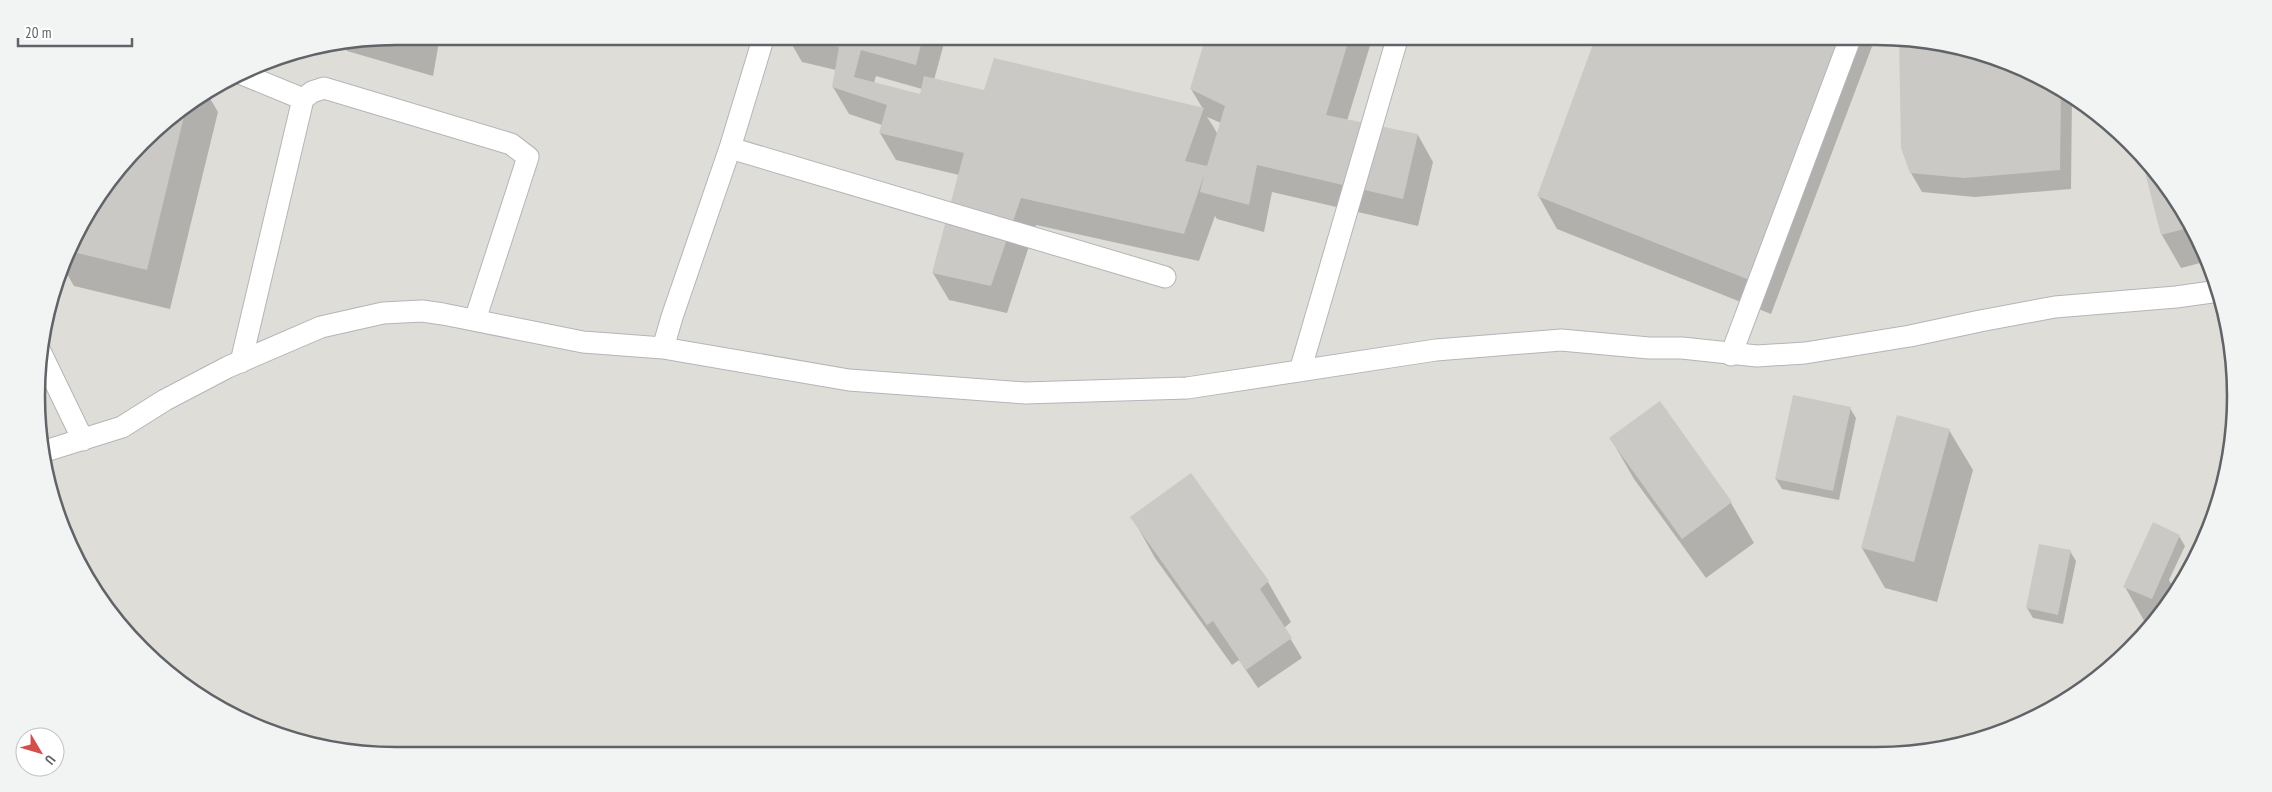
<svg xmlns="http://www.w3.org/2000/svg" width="2272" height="792" viewBox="0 0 2272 792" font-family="'PT Sans Narrow',sans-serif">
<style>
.education{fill:#dfddd7}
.shadow{fill:#0003;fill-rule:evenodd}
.building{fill:#cbc9c5}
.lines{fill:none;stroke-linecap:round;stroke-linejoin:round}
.service-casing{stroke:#b3b5b9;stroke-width:23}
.service{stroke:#fff;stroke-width:21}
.rim{fill:none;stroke:#606367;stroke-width:2.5}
</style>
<rect width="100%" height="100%" fill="#f0eee9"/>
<path class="education" d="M396,36H1876L1969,48L2035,73L2095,110L2146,159L2187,216L2217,280L2233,349L2235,419L2224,489L2187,576L2113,666L2035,719L1923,753L396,756L303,744L196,695L141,650L97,596L48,489L37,420L39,349L73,237L111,177L159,126L259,64L326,43Z"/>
<path class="shadow" d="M396,36H440L433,76L347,51L341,42Z
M787,36H946L934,80L985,92L1203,109L1191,89L1207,36H1373L1347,121L1418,135L1433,162L1418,226L1272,192L1264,232L1217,219L1215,216L1199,261L1036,225L1007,313L949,300L933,273L959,175L896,160L880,133L882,125L849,114L833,87L836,70L802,62ZM876,76L922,89L920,96L874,83ZM1207,117L1221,123L1218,135L1213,126Z
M1597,36H1876L1771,314L1557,229L1538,195Z
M2035,73L2072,96L2071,189L1975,197L1922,192L1911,173Z
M208,95L218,112L170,309L74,286L64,269L73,237L111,177L159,126Z
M2142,154L2187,216L2208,261L2181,268L2162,235Z
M1850,408L1856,418L1839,500L1782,489L1776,479Z
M1949,430L1973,470L1937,602L1885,588L1862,548Z
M1611,439L1731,503L1754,543L1706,578L1634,479Z
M1191,475L1268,582L1291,622L1284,628L1302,658L1258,688L1239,660L1232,665L1155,558L1132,517Z
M2179,536L2185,546L2169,580L2175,591L2147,626L2125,587Z
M2070,551L2076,561L2063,624L2033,618L2027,608Z"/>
<path class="building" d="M793,36H923L916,65L861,50L854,77L920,94L924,76L984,90L994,58L1204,108L1185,161L1207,166L1225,106L1190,89L1206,36H1350L1326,115L1418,134L1403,199L1257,165L1249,205L1200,192L1204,175L1184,234L1021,198L991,286L932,273L964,153L879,133L887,105L832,87L839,47Z
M1596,36H1845L1752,281L1537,196Z
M1899,39L1969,48L2035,73L2061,90L2060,170L1964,178L1910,173L1901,148Z
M186,108L147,270L69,251L73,237L111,177L159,126Z
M2140,153L2187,216L2192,227L2161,235Z
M1793,395L1851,407L1833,491L1775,479Z
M1660,401L1732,502L1682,539L1609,438Z
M1897,415L1950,429L1914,562L1861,548Z
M1191,473L1269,581L1260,589L1292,638L1246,670L1213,621L1207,625L1130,517Z
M2153,522L2180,535L2152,599L2123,587Z
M2039,544L2071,550L2058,615L2026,608Z"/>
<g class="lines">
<g class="service-casing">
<path id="service" d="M242,74L303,99
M730,148L1165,277
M663,348L672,317L730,148L764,36
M39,349L83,440
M1731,355L1851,36
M241,362L303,99L312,92L324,88L511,144L528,157L475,320
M1300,371L1398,36
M42,452L122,427L165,400L228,367L321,327L383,313L422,311L443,314L583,342L663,348L849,380L1025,393L1187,388L1436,350L1561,340L1649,348H1682L1757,356L1805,353L1910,336L1980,321L2055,307L2176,297L2219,291"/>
</g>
<use href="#service" class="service"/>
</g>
<path d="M0 0H2272V792H0ZM396 45H1876A351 351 0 0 1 2227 396V396A351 351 0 0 1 1876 747H396A351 351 0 0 1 45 396V396A351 351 0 0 1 396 45Z" fill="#f2f3f3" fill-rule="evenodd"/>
<path class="rim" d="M396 45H1876A351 351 0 0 1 2227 396V396A351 351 0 0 1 1876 747H396A351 351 0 0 1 45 396V396A351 351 0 0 1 396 45Z"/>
<g transform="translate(40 752) rotate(128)"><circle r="24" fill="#ffffff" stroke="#bfc1c2"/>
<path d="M0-4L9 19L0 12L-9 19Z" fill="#d54e49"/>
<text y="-8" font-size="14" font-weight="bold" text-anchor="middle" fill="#606367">U</text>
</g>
<path d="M18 38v8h114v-8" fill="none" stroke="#606367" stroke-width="2.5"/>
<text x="25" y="38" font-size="15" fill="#606367" stroke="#ffffff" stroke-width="4" paint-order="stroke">20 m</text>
</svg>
